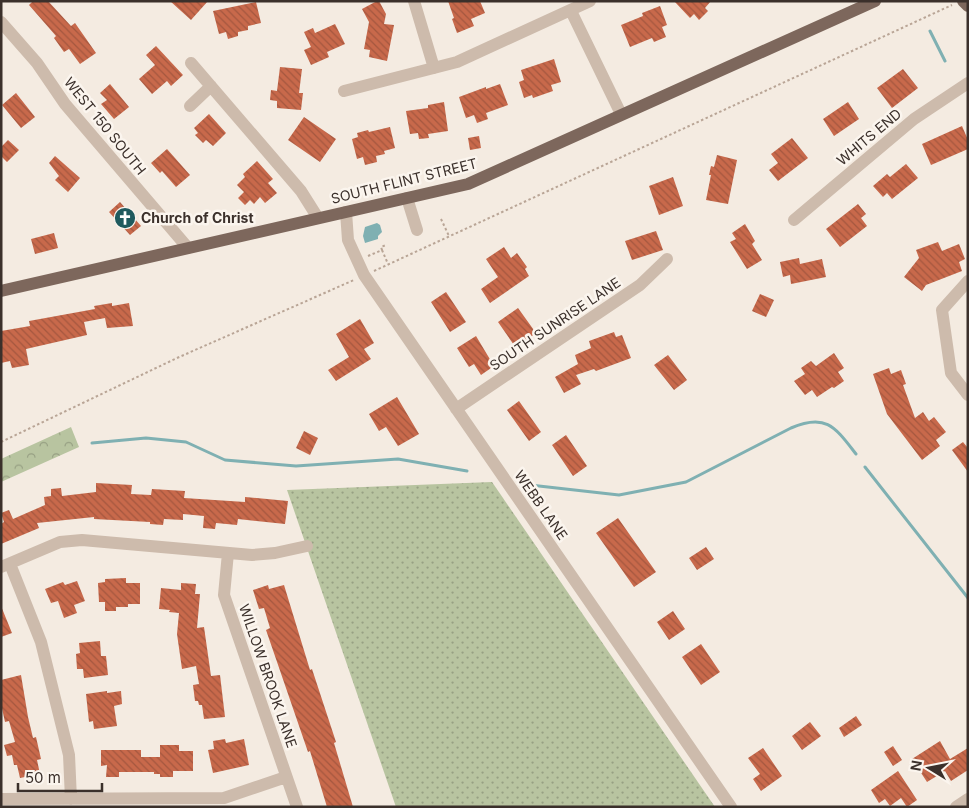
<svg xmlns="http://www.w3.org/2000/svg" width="969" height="808" viewBox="0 0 969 808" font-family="Inter,sans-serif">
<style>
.grass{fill:url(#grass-dots)}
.park{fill:url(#park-crowns)}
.water{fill:#7fb0b2}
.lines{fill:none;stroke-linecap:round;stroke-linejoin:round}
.stream{stroke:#7fb0b2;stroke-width:3}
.building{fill:url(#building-back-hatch)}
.path{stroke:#b9a596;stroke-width:2;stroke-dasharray:2.5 2.5;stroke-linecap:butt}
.minor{stroke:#cdbbac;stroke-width:12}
.major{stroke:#7d675c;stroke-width:12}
.labels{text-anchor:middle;stroke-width:5;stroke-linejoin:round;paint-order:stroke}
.street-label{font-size:14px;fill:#3b302b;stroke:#fbf5ee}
.poi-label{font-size:14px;font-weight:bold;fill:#3b302b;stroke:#fbf5ee;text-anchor:start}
</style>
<defs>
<pattern id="grass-dots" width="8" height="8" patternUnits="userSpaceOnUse" patternTransform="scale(1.25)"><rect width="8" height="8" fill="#b8c4a0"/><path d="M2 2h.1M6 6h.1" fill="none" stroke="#97a083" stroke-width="1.8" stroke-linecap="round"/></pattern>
<pattern id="park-crowns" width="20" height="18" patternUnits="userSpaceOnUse" patternTransform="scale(1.25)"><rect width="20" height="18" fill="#b8c4a0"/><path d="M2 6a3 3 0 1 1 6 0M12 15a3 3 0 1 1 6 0" fill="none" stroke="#97a083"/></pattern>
<pattern id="building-back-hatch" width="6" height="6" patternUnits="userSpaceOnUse" patternTransform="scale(1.25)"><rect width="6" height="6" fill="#c8694b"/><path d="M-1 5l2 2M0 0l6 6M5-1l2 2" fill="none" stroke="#a4573f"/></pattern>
</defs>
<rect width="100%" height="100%" fill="#f4ebe1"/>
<path class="grass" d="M492,482L715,807H396L287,490Z"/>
<path class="park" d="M71,427L79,447L1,482V459Z"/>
<path class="water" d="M377,223L380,225L382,232L378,236V239L365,243L363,236L365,227Z"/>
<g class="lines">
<path class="stream" d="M930,31L945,61
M92,443L146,438L186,442L225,460L296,466L398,459L467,471
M865,467L968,598
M530,485L619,495L686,482L791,428C826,413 835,427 856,454"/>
</g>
<path class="building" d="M33,1H48L71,26L75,23L96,53L80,64L69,49L64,52L54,38L56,36L29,5Z
M170,1H208L191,20Z
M377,1H379L386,14L384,24L394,25L387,61L369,57L370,50L364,49L369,22L362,9Z
M448,1H480L485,13L471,19L474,26L457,33L452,19L454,18Z
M674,1H711L705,8L708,11L699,20L694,14L690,18Z
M256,2L261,23L248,26V30L238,32V36L228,39L226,32L219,34L213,11Z
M660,6L667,25L662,27L666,37L654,42L652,38L630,47L621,25L643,16L642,13Z
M335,24L345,44L327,52L329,57L311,65L304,50L311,47L304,32L313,28L315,33Z
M156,46L183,75L171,86L167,81L152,94L139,79L155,65L146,55Z
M554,59L561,82L551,85L553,91L533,98L532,95L524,98L519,82L524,80L521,70Z
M280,67L302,69L299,93H303L301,110L277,108V101L270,100L271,90L277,91Z
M903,69L918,88L892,108L877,88Z
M110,84L129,107L114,119L101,104L107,100L100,93Z
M500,84L508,105L486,113L488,119L477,123L474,115L466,118L459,97L486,87V89Z
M16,93L35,117L21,128L2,105Z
M444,102L448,131L428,134L429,138L419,139L418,133L410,134L406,111L428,108V105Z
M848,102L859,119L834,136L823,119Z
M209,114L226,133L213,146L206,140L203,143L195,135L198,133L194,128Z
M304,117L336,139L320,162L288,140Z
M962,126L968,140V149L931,165L922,144Z
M390,127L395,148L384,151L385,154L376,156L377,162L365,165L363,157L357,159L352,139L358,137L357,133L368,130L369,132Z
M479,136L481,148L470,150L468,138Z
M792,138L808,158L778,181L769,170L778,163L771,154Z
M8,140L19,150L7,162L1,156V147Z
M167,149L190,175L176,187L162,171L160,173L151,163Z
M717,155L737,160L728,204L706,200L711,175H709L711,166L714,167Z
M55,156L80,178L68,192L55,180L59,176L49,163Z
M257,161L273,179L268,183L277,193L265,203L260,197L254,204L250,200L245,205L238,198L244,192L237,185L245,177L243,174Z
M906,164L918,178L892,199L887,193L883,197L873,186L887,174L890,177Z
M673,177L683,206L659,215L649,186Z
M120,202L141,226L130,235L109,212Z
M858,204L866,214L861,218L867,226L840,247L826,229Z
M745,224L755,241L752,244L762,260L747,269L730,242L736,239L732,233Z
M656,231L663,250L632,260L625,241Z
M54,233L58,248L35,254L31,239Z
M938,242L942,251L959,244L965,259L959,262L962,271L926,285L922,291L904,277L919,258L916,250Z
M504,247L511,258L517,253L527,267L525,269L529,276L490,303L481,289L498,277L486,259Z
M799,258L800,264L822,259L826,277L791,284L790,275L783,277L780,262Z
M446,292L466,322L450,332L431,302Z
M760,294L774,300L766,317L752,311Z
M112,303V306L129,303L133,326L107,328L105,318L84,322L87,335L26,349L29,365L12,368L10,361L1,363V331L30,326L29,321L95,309L94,306Z
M518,308L536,333L516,348L498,322Z
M360,319L374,343L364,349L371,359L336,381L328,370L349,357L336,334Z
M614,332L616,337L622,335L631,358L596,371L594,369L576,375L581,384L564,393L555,377L578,364L575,355L591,348L589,341Z
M476,336L494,366L481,375L474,364L469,367L457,348Z
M834,353L844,368L838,372L844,381L834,388L832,387L817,397L812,390L805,395L794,381L805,374L801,368L811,361L816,366Z
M668,355L687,380L674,390L654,365Z
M889,368L891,374L901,370L906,384L903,385L915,418L923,412L929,421L934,417L946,432L936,440L940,446L922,460L887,414L873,374Z
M397,397L419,434L398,446L386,427L379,431L369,414Z
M519,401L541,432L529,441L507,410Z
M304,431L318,438L310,455L296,448Z
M566,435L587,466L573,476L552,445Z
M963,442L968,448V472L952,450Z
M96,483L132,485L131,494L151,495L152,489L185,491L184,498L245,502V497L288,501L285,524L238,519L237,525L216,523L215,529L203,528L204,516L183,514V520L164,519L163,525L150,524V522L94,519V517L37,523L39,528L1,544V524L4,522L1,513L9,510L13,519L45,505L44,497L51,496V489L61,488L62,496L96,492Z
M618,518L656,572L634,587L596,533Z
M706,547L714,559L697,570L689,558Z
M126,578V583H140V604H128V607H116V611H105V602H99L98,583L105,582V579Z
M77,581L85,601L74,605L77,613L64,618L58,601L51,603L45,589L63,582L65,585Z
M181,583L196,584L195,594H200L197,628L204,627L211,676L220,675L225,717L204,719L202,705H199L198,701H195L193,685L199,684L196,666L182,669L177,634L179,613L169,612L170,610L159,609L161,588L181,590Z
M268,585L269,589L284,585L310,670L312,669L336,742L334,743L353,807H327L310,751L308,752L276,659L266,630L270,628L264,608L259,609L253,590Z
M1,606L12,633L1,637Z
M673,611L685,629L669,640L657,622Z
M100,641L101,656H106L108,675L84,678L83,669H77L76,654L80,653L79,643Z
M701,644L720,672L701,685L682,657Z
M21,675L28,717L33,738L36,737L41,759L37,760L40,774L20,778L17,765H14L12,755L7,756L4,745L15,742L9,721L5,722L1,704V680Z
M107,691V693L121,691L122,704L114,706L117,726L94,729L93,721L89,722L86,694Z
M856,716L862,725L844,737L839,728Z
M810,722L821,736L802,750L792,736Z
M225,739L226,743L244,739L249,765L213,773L208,750L214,749L213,741Z
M940,741L950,759L968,748V770L951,781L945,771L927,782L912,759Z
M160,745H179V751H193V771H173V777H160V774H154V772H119V777H106L107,765L101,766V750H141V757H160Z
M893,746L902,760L893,766L884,752Z
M763,748L782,776L761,791L753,779L760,774L748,758Z
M898,771L917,800L907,807L901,798L890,806L885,799L879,803L871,790Z"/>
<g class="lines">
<path class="path" d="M441,219L449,236
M382,250L388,264
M368,256L382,250L381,247L386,245
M374,271L952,5
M1,442L177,358L354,280"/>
<path class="minor" d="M414,1L434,68
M571,11L621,114
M1,22L37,63L65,104L188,248
M191,63L301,191L318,218
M344,91L457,62L590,1
M190,106L211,86
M407,198L417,230
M346,212L348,240L364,275L731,807
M794,220L914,119L968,83
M968,281L942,310L951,373L968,395
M456,409L640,285L667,259
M228,553L224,595L297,807
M10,564L41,642L69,755L71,799
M1,567L60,542L82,540L252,555L275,553L307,546
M1,799L224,798L286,777
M956,807L968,799"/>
<path class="major" d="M963,1L968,6
M1,291L468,184L875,1"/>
</g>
<defs>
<g id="church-disc" transform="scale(1.125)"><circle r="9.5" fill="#1f5a5e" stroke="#fbf5ee"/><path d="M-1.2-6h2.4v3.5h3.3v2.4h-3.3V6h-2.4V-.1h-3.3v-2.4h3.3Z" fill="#fff"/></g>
</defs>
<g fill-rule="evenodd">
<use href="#church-disc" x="125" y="218"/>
</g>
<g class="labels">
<g class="street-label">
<text transform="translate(105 126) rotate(51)" y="5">WEST 150 SOUTH</text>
<text transform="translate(869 137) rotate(-40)" y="5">WHITS END</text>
<text transform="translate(404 181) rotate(-14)" y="5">SOUTH FLINT STREET</text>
<text transform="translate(555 324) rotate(-34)" y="5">SOUTH SUNRISE LANE</text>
<text transform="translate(541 505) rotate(55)" y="5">WEBB LANE</text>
<text transform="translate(268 676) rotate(71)" y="5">WILLOW BROOK LANE</text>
</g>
<g class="poi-label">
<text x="141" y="223">Church of Christ</text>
</g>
</g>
<rect width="969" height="808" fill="none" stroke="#3b302b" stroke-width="5"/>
<g transform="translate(929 768) rotate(280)" stroke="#fbf5ee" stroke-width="4" paint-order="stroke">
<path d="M0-4L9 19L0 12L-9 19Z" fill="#3b302b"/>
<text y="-8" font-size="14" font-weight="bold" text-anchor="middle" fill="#3b302b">N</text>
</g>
<path d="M18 783v8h84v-8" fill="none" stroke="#3b302b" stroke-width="2.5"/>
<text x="25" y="783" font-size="15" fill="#3b302b" stroke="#fbf5ee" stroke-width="4" paint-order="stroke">50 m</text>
</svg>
